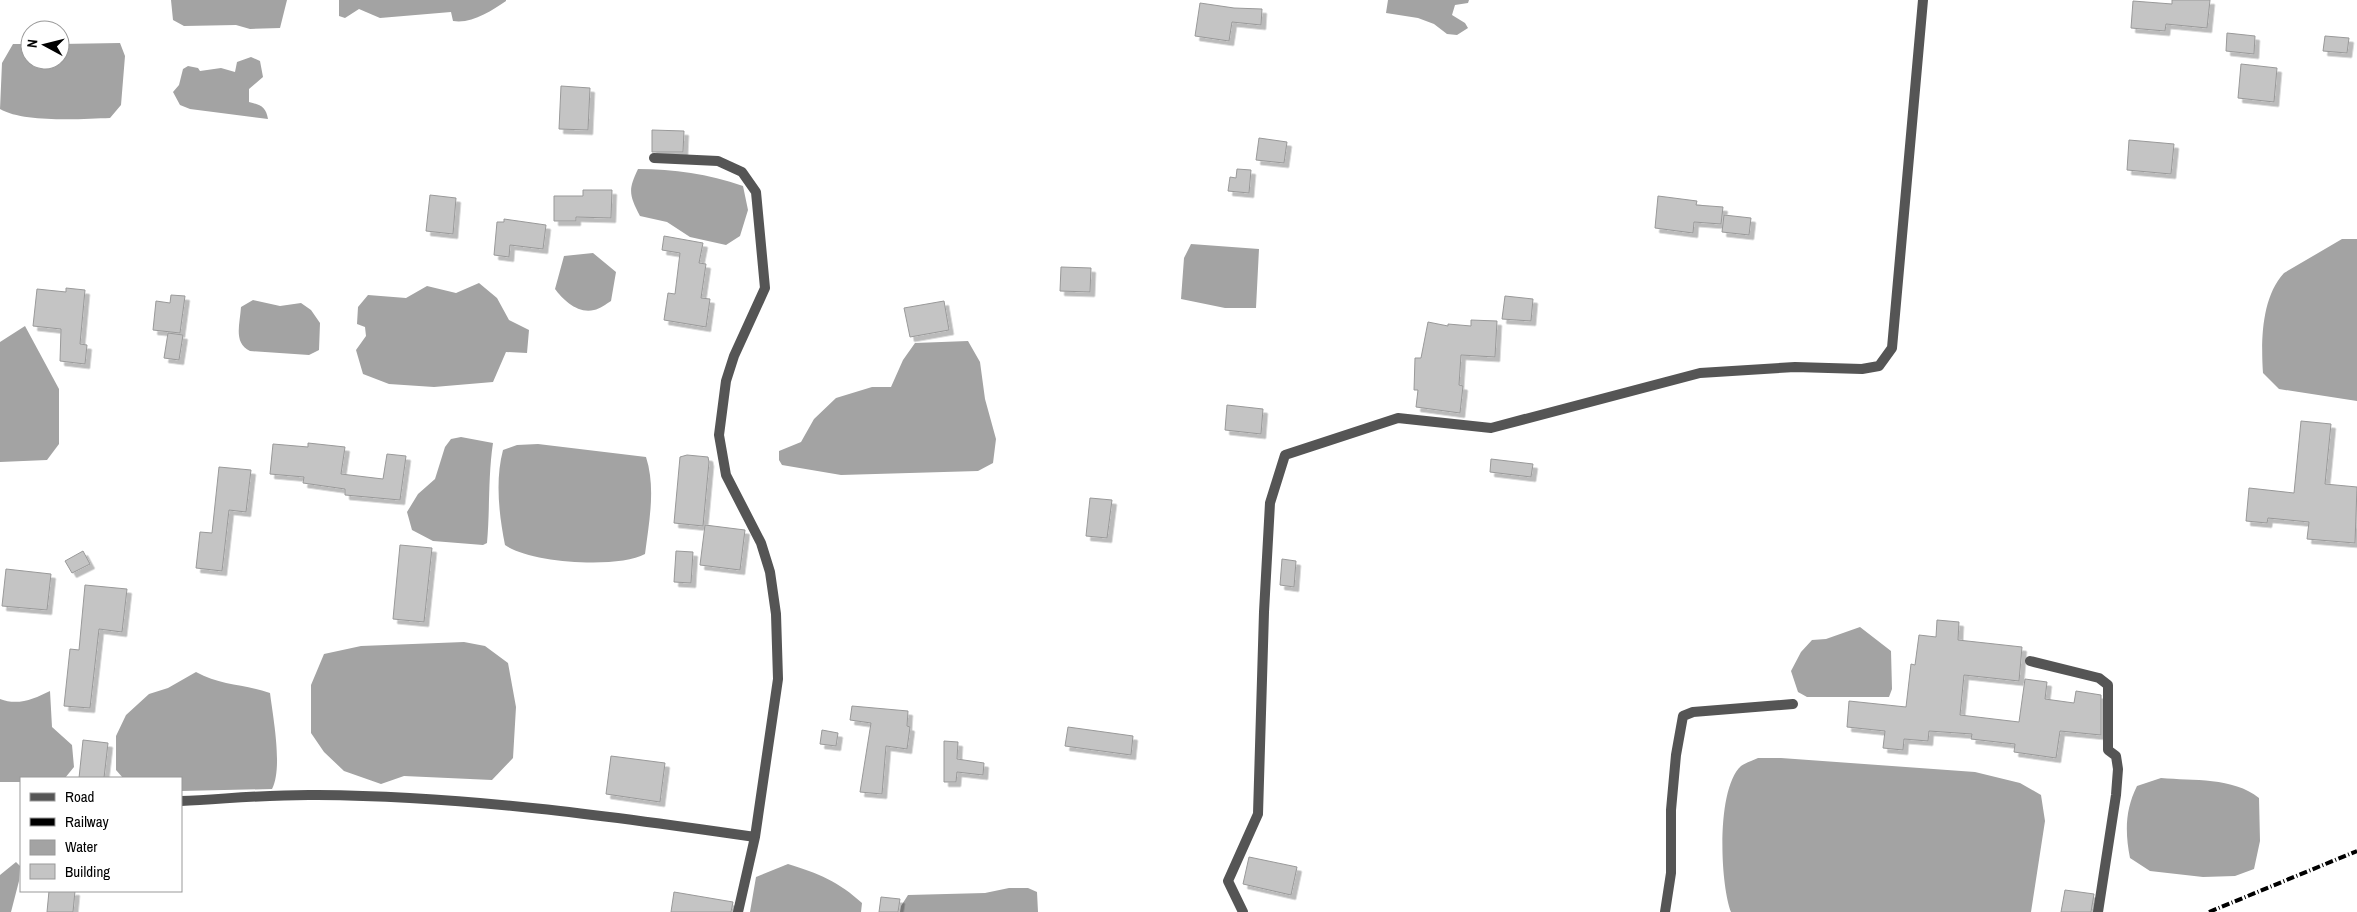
<svg xmlns="http://www.w3.org/2000/svg" width="2357" height="912" viewBox="0 0 2357 912" font-family="'Archivo Narrow',sans-serif">
<style>
.water{fill:#a3a3a3}
.building{fill:#c4c4c4;stroke:#999;filter:url(#shadow)}
.lines{fill:none;stroke-linecap:round;stroke-linejoin:round}
.street{stroke:#555;stroke-width:10}
.rail{stroke:#000;stroke-width:4;stroke-dasharray:8 2.5 1 2.5;stroke-linecap:butt}
</style>
<defs>
<filter id="shadow"><feDropShadow dx="4.5" dy="4.5" stdDeviation="0" flood-color="#0004"/></filter>
</defs>
<rect width="100%" height="100%" fill="#fff"/>
<path class="water" d="M171,0H287L280,28L250,29L236,25L184,26L173,20Z
M339,0H506V1C491,11 472,24 453,21L451,12L380,18L359,9L345,18L339,16Z
M1388,0H1469L1468,3L1455,5L1452,15L1465,23L1468,28L1457,35L1447,34L1434,24L1418,18L1386,13Z
M120,43L125,56L121,105L110,118C82,119 24,123 0,109L2,63L13,44H30V60H60V44Z
M251,57L260,61L263,77L249,89V102C261,105 266,107 268,119L190,109L180,105L173,92L179,85L183,69L188,66L198,68L200,71L221,68L235,72L237,62Z
M638,169C674,169 708,174 743,186L748,210L740,236L726,245L690,237L667,222L640,216C629,195 628,190 638,169Z
M2342,239H2357V401L2279,389L2263,373C2261,342 2261,298 2284,273Z
M1191,244L1259,249L1256,308H1225L1181,299L1184,258Z
M593,253L616,272L611,301C606,304 600,309 594,310C578,314 563,300 555,289L564,256Z
M479,283L497,298L509,320L529,330L527,353L506,352L493,382L434,387L389,384L363,374L356,350L366,336L365,327L357,324L358,307L368,295L406,298L427,286L456,293Z
M253,300L280,306L301,303L311,310L320,323L319,350L309,355L250,351C233,343 240,324 241,307Z
M25,326L59,389V444L47,460L0,462V342Z
M968,341L980,362L985,399L996,439L993,463L978,471L841,475L782,465L779,460V451L801,442L814,419L836,398L872,387H891L903,360L915,343Z
M461,437L493,443C488,476 490,510 487,543L483,545L433,541L412,530L407,512L418,494L435,479L445,447L451,439Z
M538,444L646,457C656,488 649,522 645,554C618,569 530,563 505,545C499,515 495,480 503,450L517,445Z
M1860,627L1891,651L1892,689L1889,697H1807L1798,692L1791,671L1801,652L1812,640L1826,639Z
M464,642L485,646L508,663L516,707L513,758L492,780L404,776L381,784L344,771L324,752L311,733V685L324,654L361,646Z
M196,672C221,686 245,684 270,693C273,717 283,768 272,789L181,791V778H123L116,770V736L126,715L149,694L168,688Z
M50,691L52,727L72,745L74,767L65,778H21V782H0V699C18,706 34,699 50,691Z
M1758,758H1781L1975,772L2020,783L2041,795L2045,821L2031,912H1731C1720,883 1716,789 1741,766C1745,763 1754,760 1758,758Z
M2161,778C2193,781 2233,777 2259,798L2260,841L2254,869L2235,876L2203,877L2150,871L2130,858C2125,832 2125,810 2137,786Z
M16,862L20,866L19,881L11,912H0V875Z
M788,864C818,873 839,882 862,903L861,912H750L756,877Z
M1009,888H1028L1037,892L1038,912H900L901,906L908,895L985,893Z"/>
<path class="building" d="M2172,0H2210L2207,28L2166,24L2165,31L2131,28L2133,1L2172,4Z
M1200,3L1234,8L1262,9L1261,25L1232,22L1229,41L1195,36Z
M2227,33L2255,36L2254,54L2226,51Z
M2325,36L2349,38L2347,53L2323,51Z
M2241,64L2277,68L2274,102L2238,98Z
M561,86L590,88L588,130L559,129Z
M652,130L684,131L683,152H652Z
M1259,138L1287,142L1284,163L1256,160Z
M2129,140L2174,144L2171,174L2127,170Z
M1237,169L1251,170L1249,193L1228,191L1230,177L1236,178Z
M583,190H612L611,218L576,217V221H554V196H583Z
M430,195L456,198L453,234L426,231Z
M1658,196L1697,201L1696,205L1723,207L1721,224L1694,222L1693,233L1655,228Z
M1724,215L1751,218L1749,235L1722,232Z
M504,219L546,225L543,249L510,245L509,257L494,255L497,222H504Z
M664,236L703,243L699,263L706,264L701,298L710,299L706,327L664,320L668,293L675,294L680,253L662,250Z
M1061,267L1091,268L1090,292L1060,291Z
M66,288L85,290L80,344L87,345L85,364L60,361L61,329L33,326L37,289L66,292Z
M171,295L185,296L180,333L153,330L156,301L170,303Z
M1505,296L1533,299L1531,321L1502,319Z
M944,301L949,330L910,337L904,308Z
M1471,320L1497,321L1495,357L1461,355L1459,385L1463,386L1460,413L1416,407L1418,390H1414L1415,358H1421L1428,322L1448,326V324L1471,326Z
M168,333L183,335L179,360L164,358Z
M1227,405L1263,409L1261,434L1225,430Z
M2301,421L2331,424L2325,484L2357,487L2355,543L2307,539L2309,522L2268,518L2267,523L2246,521L2249,488L2294,493Z
M308,443L345,447L341,474L383,479L387,454L406,456L400,500L345,495V489L303,483L304,477L270,474L273,444L308,447Z
M687,455L708,457L709,462L703,526L674,523L680,457Z
M1491,459L1533,464L1531,477L1490,472Z
M219,467L251,470L246,512L229,510L222,571L196,568L200,532L212,533Z
M1090,498L1112,500L1107,538L1086,536Z
M705,525L745,530L740,570L700,565Z
M400,545L432,548L424,622L393,619Z
M83,551L90,564L72,573L65,561Z
M676,551L693,552L691,583L674,582Z
M1282,559L1296,561L1294,587L1280,585Z
M6,569L51,574L47,610L2,606Z
M85,585L127,589L122,632L99,629L90,708L64,706L70,649L79,650Z
M1937,620L1959,622L1958,640L2022,647L2019,681L1964,675L1960,715L2019,722L2025,679L2047,682L2045,699L2074,703L2076,691L2101,695V735L2060,731L2056,758L2014,752L2015,744L1971,739L1972,734L1929,731L1928,741L1904,739L1903,750L1883,748L1885,731L1847,727L1849,701L1906,707L1911,664L1915,665L1919,635L1936,637Z
M852,706L908,711L907,726L910,727L907,749L886,746L882,794L860,792L871,723L850,720Z
M1068,727L1133,736L1131,755L1065,746Z
M822,730L838,733L836,746L820,744Z
M83,740L108,743L104,778H79Z
M944,741L958,742L957,759L984,763L983,775L957,772L956,782H944Z
M611,756L665,763L660,802L606,794Z
M1249,857L1297,867L1291,895L1243,884Z
M2065,890L2094,894L2091,912H2061Z
M49,891H75L73,912H47Z
M674,892L733,902L731,912H671Z
M881,897L900,899L898,912H879Z"/>
<g class="lines">
<path class="street" d="M654,158L718,161L742,172L756,192L765,288L734,356L726,381L719,435L726,475L761,543L770,572L776,614L778,679L755,837L738,912
M2030,661L2099,678L2108,685V750L2116,756L2118,769L2116,795L2098,912
M181,801C226,799 272,794 318,795C465,796 610,816 755,837
M1243,912L1228,881L1258,814L1264,612L1270,503L1285,455L1398,418L1491,428L1700,373L1795,367L1862,369L1879,366L1892,348L1923,0
M1665,912L1671,873V810L1676,755L1683,716L1693,712L1793,704"/>
<path class="rail" d="M2209,912L2357,851"/>
</g>
<rect x="20" y="777" width="162" height="115" fill="#ffffff" stroke="#999999"/>
<rect x="30" y="793" width="25" height="8" fill="#555555" stroke="#999999"/>
<text x="65" y="802" font-size="15" fill="#000000">Road</text>
<rect x="30" y="818" width="25" height="8" fill="#000000" stroke="#999999"/>
<text x="65" y="827" font-size="15" fill="#000000">Railway</text>
<rect x="30" y="840" width="25" height="15" fill="#a3a3a3" stroke="#999999"/>
<text x="65" y="852" font-size="15" fill="#000000">Water</text>
<rect x="30" y="864" width="25" height="15" fill="#c4c4c4" stroke="#999999"/>
<text x="65" y="877" font-size="15" fill="#000000">Building</text>
<g transform="translate(45 45) rotate(277)"><circle r="24" fill="#ffffff" stroke="#999999"/>
<path d="M0-4L9 19L0 12L-9 19Z" fill="#000000"/>
<text y="-8" font-size="14" font-weight="bold" text-anchor="middle" fill="#000000">N</text>
</g>
</svg>
